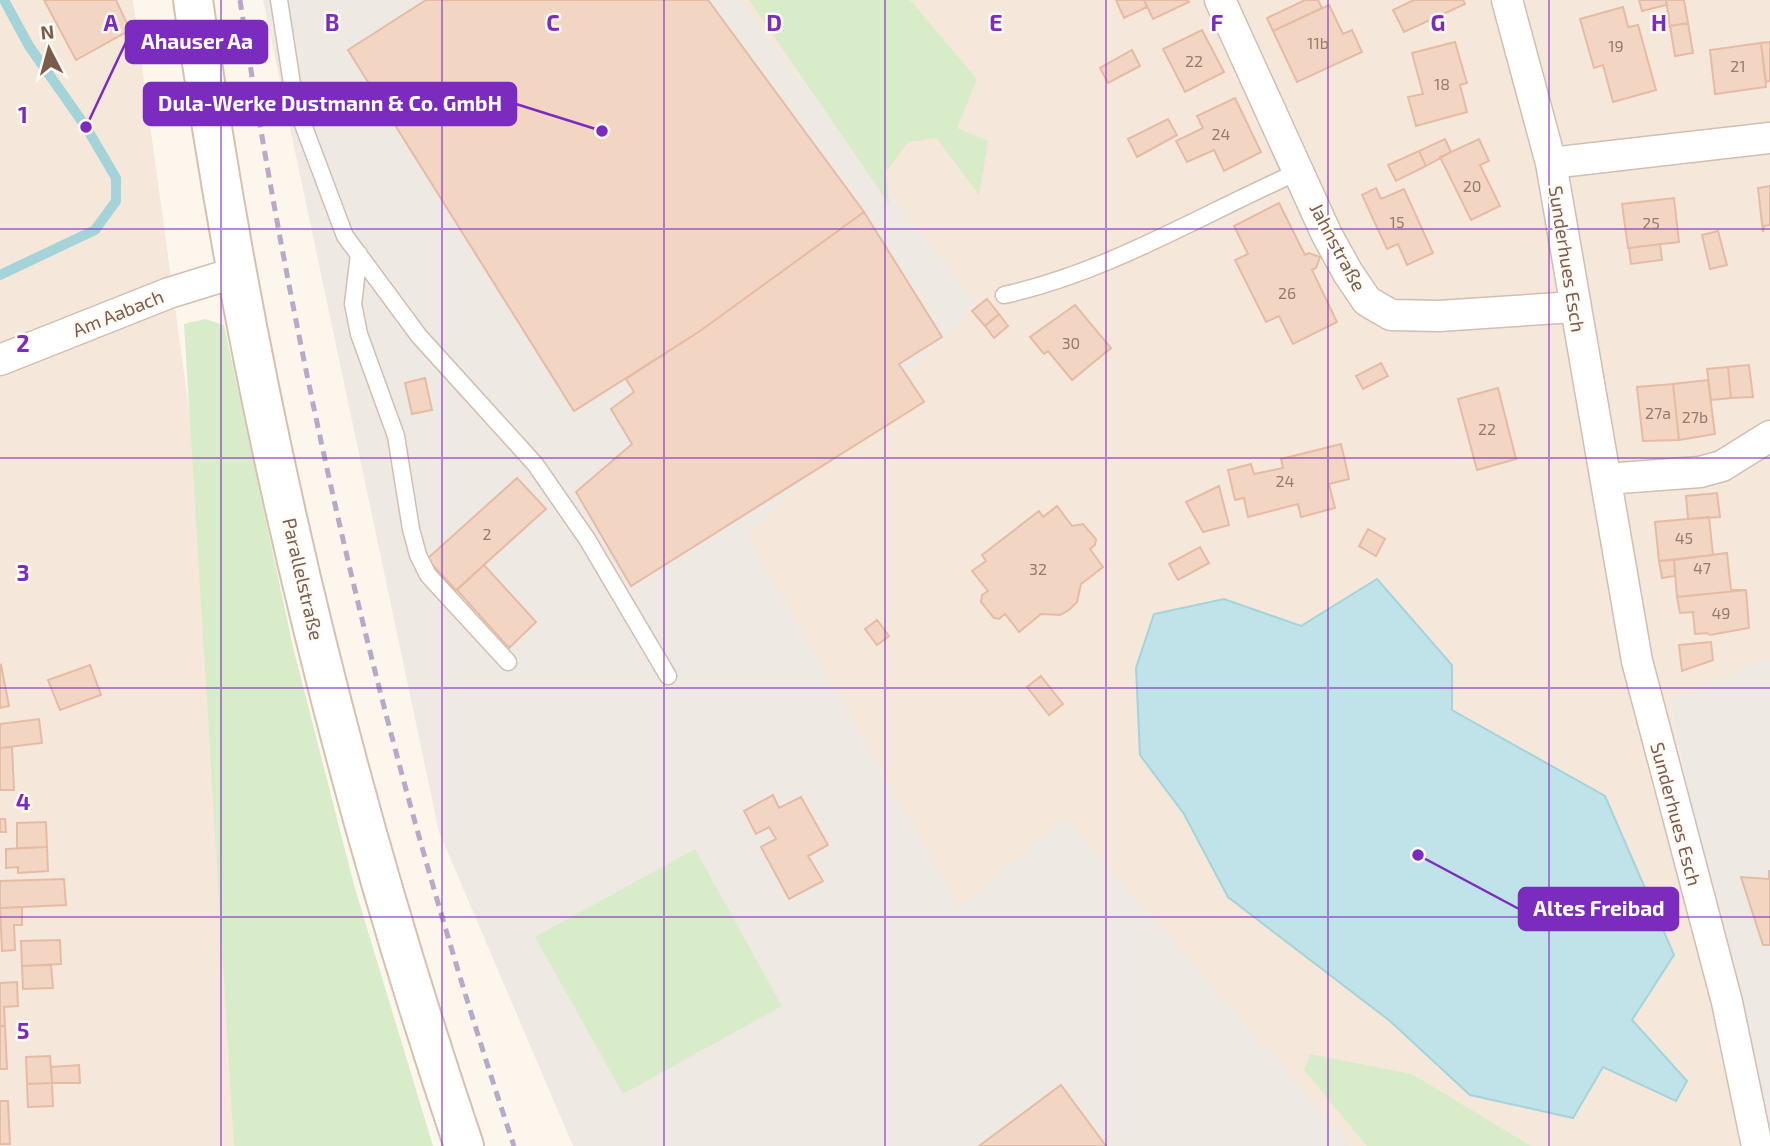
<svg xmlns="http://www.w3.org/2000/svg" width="1770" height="1146" viewBox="0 0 1770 1146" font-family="'Exo 2',sans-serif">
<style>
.residential{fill:#f5e8da}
.industrial{fill:#efe9e4}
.green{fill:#d8ecc9}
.water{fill:#bfe3e8;stroke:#a5d3da;stroke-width:2}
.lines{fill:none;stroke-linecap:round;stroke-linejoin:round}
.stream{stroke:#a5d3da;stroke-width:10}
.building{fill:#f3d5c3;stroke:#e6bba3;stroke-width:2}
.lane-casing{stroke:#d1beb0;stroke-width:19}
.street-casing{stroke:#d1beb0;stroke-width:33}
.secondary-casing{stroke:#d6c0b0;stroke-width:42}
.lane{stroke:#fff;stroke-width:16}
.street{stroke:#fff;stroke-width:30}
.secondary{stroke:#fff;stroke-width:38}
.rail{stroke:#b9a8c9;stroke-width:5;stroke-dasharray:10 7;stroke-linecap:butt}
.grid{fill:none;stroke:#7b2cbf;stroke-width:2;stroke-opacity:0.55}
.labels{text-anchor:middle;stroke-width:5;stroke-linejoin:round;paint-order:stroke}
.number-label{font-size:16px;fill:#987a6a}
.street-label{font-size:19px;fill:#7a5c4d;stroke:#fffaf3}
.grid-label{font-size:23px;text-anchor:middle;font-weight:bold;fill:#7b2cbf;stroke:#fffaf3;stroke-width:5;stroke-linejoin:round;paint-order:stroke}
.leader{fill:none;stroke:#7b2cbf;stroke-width:2.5}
.callout-dot{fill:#7b2cbf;stroke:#fffaf3;stroke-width:2.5}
.callout{fill:#7b2cbf;stroke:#7b2cbf;stroke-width:2.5}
.callout-label{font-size:21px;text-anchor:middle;font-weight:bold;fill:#fff}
</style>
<rect width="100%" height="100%" fill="#fdf6ec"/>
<path class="residential" d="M0,0H133L278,1060L326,1146H0Z
M740,0H1770V658L1669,701L1760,1146H1351L1065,818L959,909L747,537L976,305Z"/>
<path class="industrial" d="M263,0H740L976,305L747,537L959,908L1065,818L1351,1146H573L439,832Z
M1770,658V1146H1760L1669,700Z"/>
<path class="green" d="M749,0H910L977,79L957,128L988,141L979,195L936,138L908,142L886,172L889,204Z
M205,319L224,325L293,647L354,885L433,1146H234L184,324Z
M695,849L782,1006L623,1094L535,937Z
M1310,1054L1412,1074L1531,1146H1367L1304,1070Z"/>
<path class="water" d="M1377,579L1452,665V710L1605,796L1674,955L1632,1020L1687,1081L1676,1101L1603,1067L1573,1118L1470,1095L1390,1021L1228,897L1184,814L1140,755L1136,668L1154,614L1224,599L1301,626Z"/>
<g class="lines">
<path class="stream" d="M0,275L95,230L116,201V178L86,127L29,46L4,0"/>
</g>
<path class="building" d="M44,0H116L130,30L76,60Z
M426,0H708L864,212L700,331L574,411L348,50Z
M1116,0H1144L1147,7L1124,18Z
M1144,0H1188L1189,2L1153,19Z
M1305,0H1318L1322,8L1273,31L1267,18Z
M1414,0H1463L1465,4L1404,32L1393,10Z
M1639,0H1666V5L1642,11Z
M1666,0H1684L1688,23L1670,26Z
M1329,5L1343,34L1352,30L1362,52L1297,82L1273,31Z
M1623,7L1628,27L1638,25L1656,90L1613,102L1603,65L1594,68L1580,19Z
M1688,23L1693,53L1675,56L1670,26Z
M1202,30L1224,72L1185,92L1163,49Z
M1455,42L1467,83L1460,85L1467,112L1416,126L1408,97L1423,94L1412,53Z
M1770,42V81L1766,82L1761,43Z
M1761,43L1766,87L1715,94L1710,50Z
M1132,50L1140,66L1108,83L1100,68Z
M1235,98L1261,152L1224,171L1214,150L1187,162L1176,141L1203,128L1197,116Z
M1168,119L1177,135L1137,157L1128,139Z
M1445,139L1451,152L1426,166L1419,151Z
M1479,139L1489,161L1480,165L1500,206L1471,220L1440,157Z
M1419,151L1426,166L1396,181L1388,165Z
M1770,186V225L1764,226L1763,232L1758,188Z
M1376,188L1381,199L1404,189L1433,253L1407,265L1398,244L1387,249L1362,195Z
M1674,198L1679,242L1628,248L1622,204Z
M1279,203L1305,255L1309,253L1320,257L1316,268L1312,270L1337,322L1293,344L1279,316L1266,322L1235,260L1248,254L1234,226Z
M864,212L942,337L899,364L924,402L631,586L576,492L632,444L611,409L634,392L626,379L700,331Z
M1718,231L1727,265L1710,269L1702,235Z
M1660,244L1662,260L1631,264L1629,248Z
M987,299L999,314L985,326L972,311Z
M1075,305L1111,348L1072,380L1048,351L1044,354L1030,337Z
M999,314L1008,326L994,338L985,326Z
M1381,363L1388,376L1363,389L1356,376Z
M1749,365L1753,397L1731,398L1728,367Z
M1728,367L1731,398L1711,400L1707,369Z
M425,378L432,410L412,414L405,383Z
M1708,380L1715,434L1679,440L1673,384Z
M1673,384L1679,440L1643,441L1637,387Z
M1498,388L1516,459L1477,470L1458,399Z
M1341,444L1349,479L1329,484L1335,508L1301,517L1298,504L1248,517L1244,498L1235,500L1228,470L1251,464L1254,474L1283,468L1281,459Z
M517,478L546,509L456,590L427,559Z
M1219,486L1229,525L1203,532L1186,502Z
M1717,493L1720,517L1688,519L1686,496Z
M1057,506L1072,526L1083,524L1096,539L1095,545L1090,549L1103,567L1081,584L1077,602L1069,610L1060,615L1041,614L1019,632L1005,614L999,619L994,618L981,602L982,595L988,591L972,571L986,561L982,555L1039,511L1043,517Z
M1709,517L1713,555L1659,561L1655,522Z
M1368,529L1385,539L1376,556L1359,546Z
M1200,547L1209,563L1178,580L1169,564Z
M1727,553L1731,590H1746L1677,597L1674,560Z
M1674,560L1675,576L1662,578L1659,561Z
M484,565L536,622L509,648L457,590Z
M1746,590L1749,628L1710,635L1707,633L1695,634L1693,612L1680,613L1677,597Z
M877,620L889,636L877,645L865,629Z
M1711,642L1713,660L1682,671L1679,645Z
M1,665L9,706L0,708V666Z
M90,665L101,695L60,710L48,680Z
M1041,676L1063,704L1049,715L1027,687Z
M39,719L42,743L0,748V724Z
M12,747L14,790H0V748Z
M773,795L779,808L801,797L828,845L808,856L823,881L789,899L761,847L776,839L769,827L756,834L744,811Z
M0,819H5L6,832H0Z
M46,822L47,847L17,848V823Z
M47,847L48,871L18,873V867L6,868V849Z
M1769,871H1770V945H1763L1741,877L1769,879Z
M64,879L66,905L0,908V881Z
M22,907V925H14L15,950L2,951L0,908Z
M60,940L61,964L22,966L21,941Z
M51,965L53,988L23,989L22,966Z
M17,982L18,1006L4,1007L5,1026H0V983Z
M0,1026H5L7,1069H0Z
M50,1056L52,1083L27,1084L26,1057Z
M79,1065L80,1083H52L51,1067Z
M52,1083L53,1106L28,1107L27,1084Z
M1061,1085L1106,1146H979Z
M0,1101H8L10,1144H0Z"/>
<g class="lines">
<g class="lane-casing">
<path id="lane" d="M279,0L295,103L345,236L419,336L535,464L587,539L668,676
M359,254L353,304L359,334L396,436L411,529L418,555L428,575L508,662
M1004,295C1109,272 1202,214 1300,171"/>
</g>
<g class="street-casing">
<path id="street" d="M1220,0L1327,235L1348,273L1367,301L1391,315L1439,316L1574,307
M1507,0L1551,163L1637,661L1727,1002L1757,1146
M1551,163L1770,138
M0,360L169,293L237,272
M1606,479L1700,472L1722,466L1770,436"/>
</g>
<g class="secondary-casing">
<path id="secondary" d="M193,0C247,389 338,775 464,1146"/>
</g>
<use href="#lane" class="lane"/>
<use href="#street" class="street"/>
<use href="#secondary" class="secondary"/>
<path class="rail" d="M240,0C299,389 389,772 514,1146"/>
</g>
<path class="grid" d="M221,0V1146M442,0V1146M664,0V1146M885,0V1146M1106,0V1146M1328,0V1146M1549,0V1146M0,229H1770M0,458H1770M0,688H1770M0,917H1770"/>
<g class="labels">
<g class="number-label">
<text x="1318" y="49">11b</text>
<text x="1616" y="52">19</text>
<text x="1194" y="67">22</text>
<text x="1738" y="72">21</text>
<text x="1442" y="90">18</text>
<text x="1221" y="140">24</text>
<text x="1472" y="192">20</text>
<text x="1397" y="228">15</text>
<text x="1651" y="229">25</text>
<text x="1287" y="299">26</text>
<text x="1071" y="349">30</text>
<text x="1658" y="419">27a</text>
<text x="1695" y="423">27b</text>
<text x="1487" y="435">22</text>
<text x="1285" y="487">24</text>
<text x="487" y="540">2</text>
<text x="1684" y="544">45</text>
<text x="1702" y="574">47</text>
<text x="1038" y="575">32</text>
<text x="1721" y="619">49</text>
</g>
<g class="street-label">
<text transform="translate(1338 247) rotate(62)" y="7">Jahnstraße</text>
<text transform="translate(1567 259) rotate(81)" y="7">Sunderhues Esch</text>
<text transform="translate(118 313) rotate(-22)" y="7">Am Aabach</text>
<text transform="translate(303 579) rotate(77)" y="7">Parallelstraße</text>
<text transform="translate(1676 814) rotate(75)" y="7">Sunderhues Esch</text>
</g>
</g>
<g class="grid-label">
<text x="111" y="31">A</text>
<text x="332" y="31">B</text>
<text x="553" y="31">C</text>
<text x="774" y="31">D</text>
<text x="996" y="31">E</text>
<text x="1217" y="31">F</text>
<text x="1438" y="31">G</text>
<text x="1659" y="31">H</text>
<text x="23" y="123">1</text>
<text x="23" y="352">2</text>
<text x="23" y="581">3</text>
<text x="23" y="810">4</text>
<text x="23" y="1039">5</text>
</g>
<path class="leader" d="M86 127L126 42M602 131L516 104M1418 855L1519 909"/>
<g class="callout-dot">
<circle cx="86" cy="127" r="7"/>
<circle cx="602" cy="131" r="7"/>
<circle cx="1418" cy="855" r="7"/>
</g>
<g class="callout">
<rect x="126" y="21" width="141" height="42" rx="7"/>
<rect x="144" y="83" width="372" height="42" rx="7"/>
<rect x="1519" y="888" width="159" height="42" rx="7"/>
</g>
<g class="callout-label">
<text x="197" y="49">Ahauser Aa</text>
<text x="330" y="111">Dula-Werke Dustmann &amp; Co. GmbH</text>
<text x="1599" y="916">Altes Freibad</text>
</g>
<g transform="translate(49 49) rotate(354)" stroke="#fffaf3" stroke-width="5" paint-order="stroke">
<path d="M0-5L12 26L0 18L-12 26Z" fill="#7a5c4d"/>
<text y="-10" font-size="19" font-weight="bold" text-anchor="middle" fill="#7a5c4d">N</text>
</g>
</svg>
